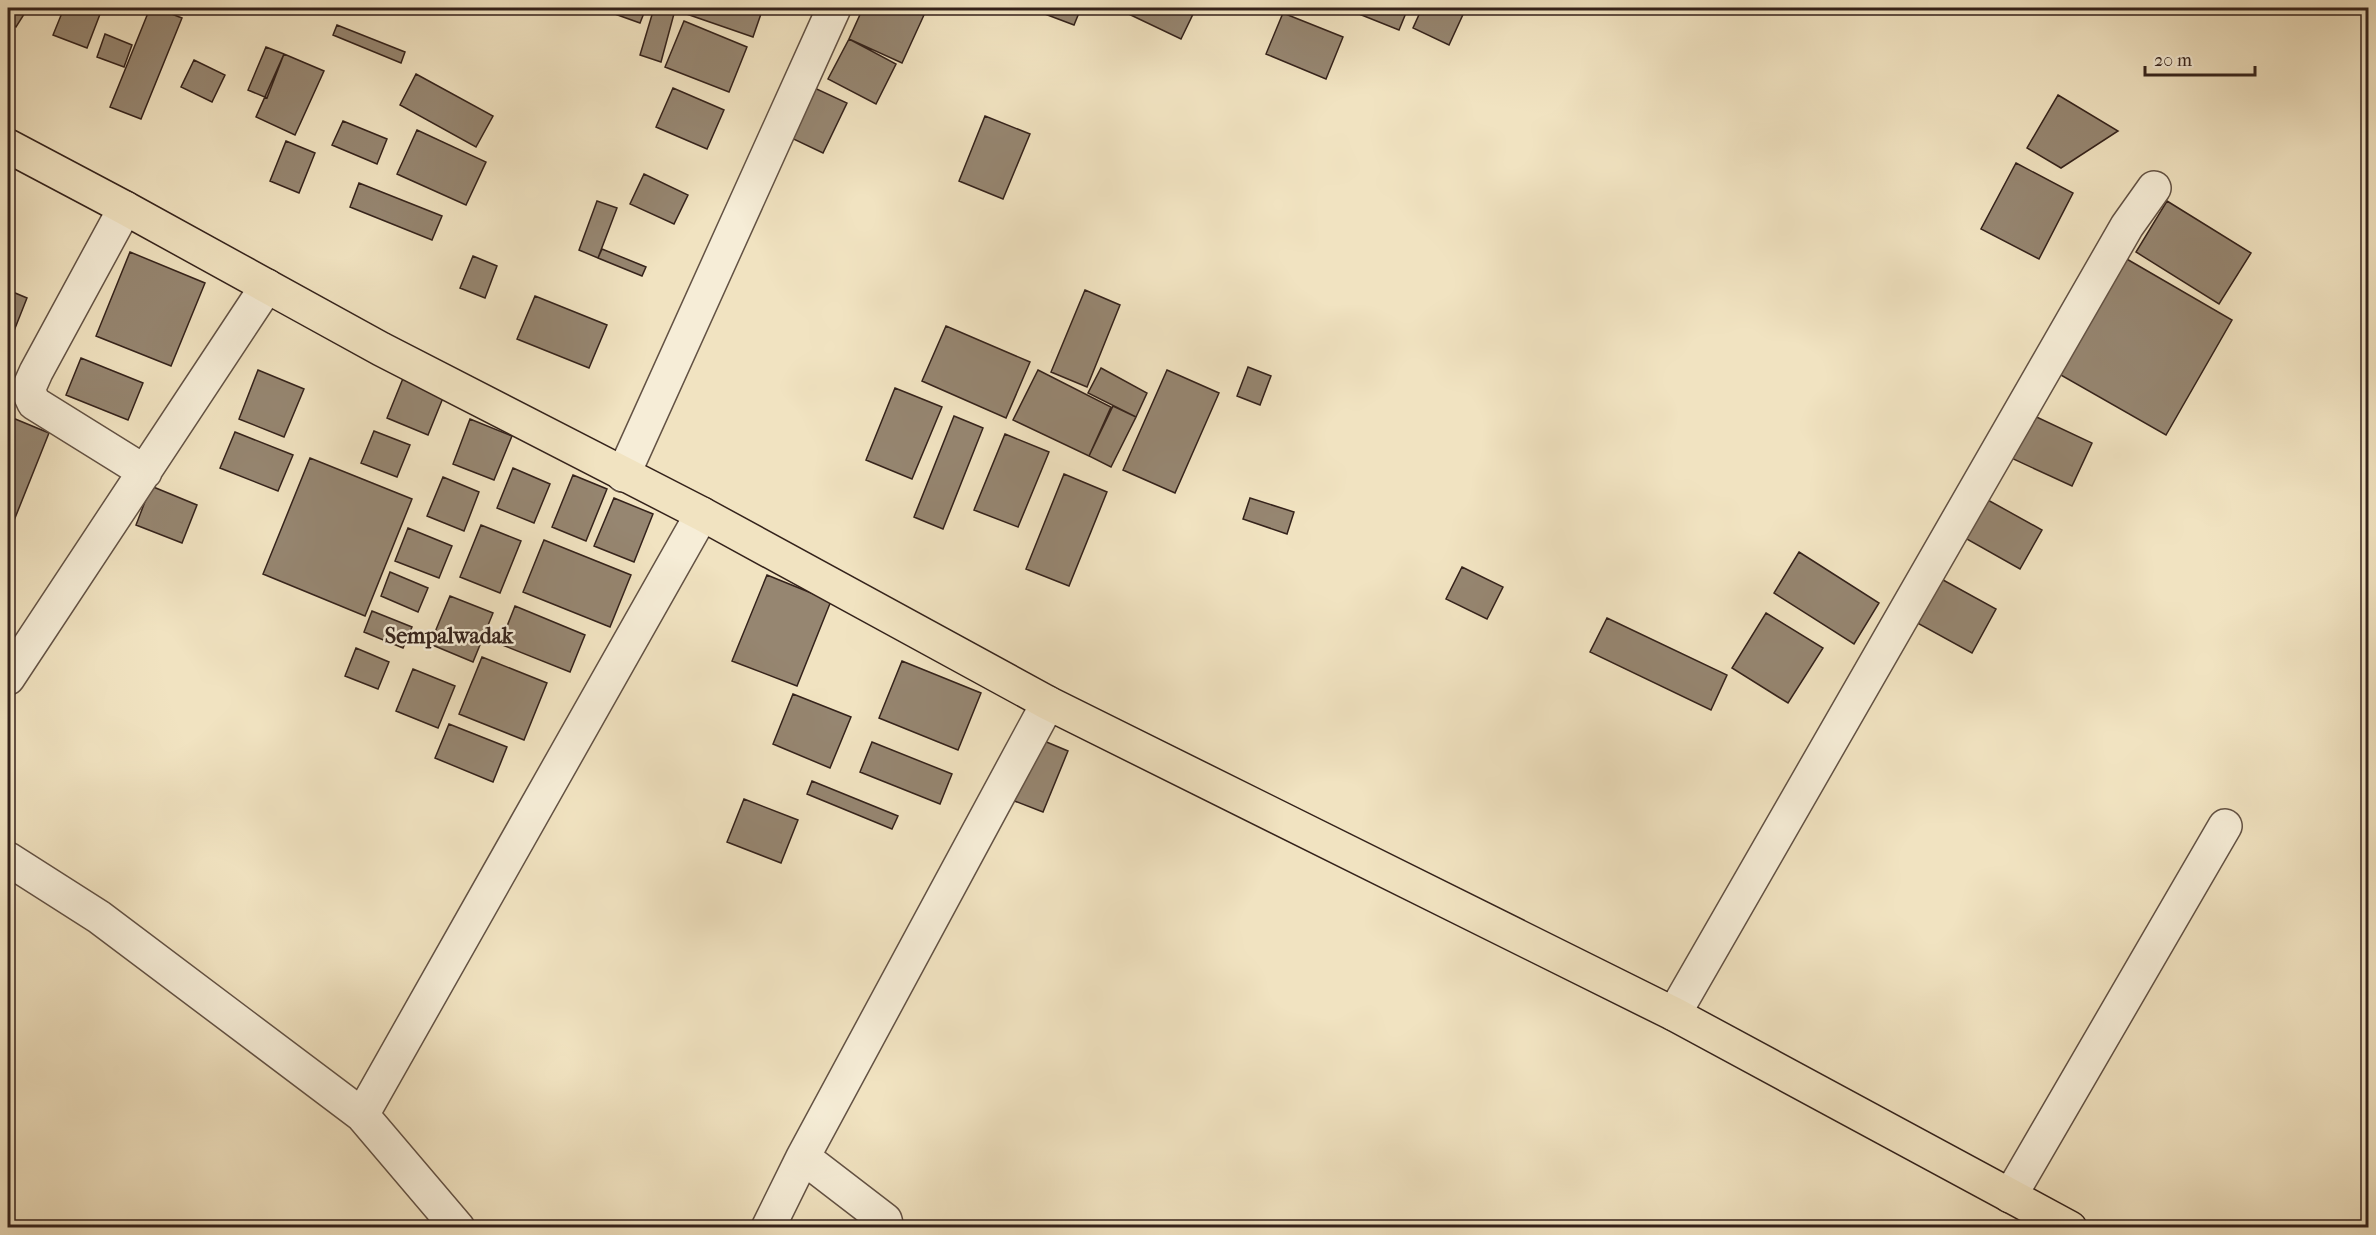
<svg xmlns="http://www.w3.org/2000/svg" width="2376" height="1235" viewBox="0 0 2376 1235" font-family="'IM FELL French Canon',serif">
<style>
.building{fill:#968671;stroke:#34221b;stroke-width:1.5}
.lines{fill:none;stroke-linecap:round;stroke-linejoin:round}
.minor-casing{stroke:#635244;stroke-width:36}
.primary-casing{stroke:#34221b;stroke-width:36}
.minor{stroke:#f6edd7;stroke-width:33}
.primary{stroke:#f1e3c1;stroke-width:33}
.labels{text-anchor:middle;stroke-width:5;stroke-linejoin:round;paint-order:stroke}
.quarter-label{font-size:22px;font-weight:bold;fill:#34221b;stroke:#f6edd7}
</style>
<rect width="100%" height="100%" fill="#f1e3c1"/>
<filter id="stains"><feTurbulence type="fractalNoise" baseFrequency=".00333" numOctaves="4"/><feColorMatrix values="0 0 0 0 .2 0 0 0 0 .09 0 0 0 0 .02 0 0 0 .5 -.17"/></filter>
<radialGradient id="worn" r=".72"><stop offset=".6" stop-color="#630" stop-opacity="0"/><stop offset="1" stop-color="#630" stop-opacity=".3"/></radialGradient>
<path class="building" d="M8,8H28L16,27L8,21Z
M64,8L102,9L87,48L53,35Z
M150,8H156L182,18L141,119L110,107Z
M598,8H646L640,23Z
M654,8H668L675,10L661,62L640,55Z
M676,8H763L753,37L675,10Z
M863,8H908L924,15L902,63L849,39Z
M1029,8H1081L1074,25Z
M1116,8H1196L1181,39Z
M1280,8H1300L1297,14Z
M1344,8H1408L1399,30Z
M1422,8H1466L1449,45L1413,28Z
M1283,13L1343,37L1326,79L1266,54Z
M684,21L747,47L729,92L665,67Z
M337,25L405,52L401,63L333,35Z
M105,34L132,45L124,67L97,57Z
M849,39L896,64L876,104L828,79Z
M266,47L284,54L267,98L248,90Z
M284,54L324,71L295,135L256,117Z
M194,60L225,75L212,102L181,87Z
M416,74L493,116L476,147L400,105Z
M808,85L847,103L823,153L785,135Z
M673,88L724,110L707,149L656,127Z
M2058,95L2118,131L2061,168L2027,148Z
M985,116L1030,134L1003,199L959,181Z
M343,121L387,139L377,164L332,145Z
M417,130L486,162L466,205L397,174Z
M286,141L315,153L299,193L270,181Z
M2016,163L2073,193L2039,259L1981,229Z
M644,174L688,195L674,224L630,204Z
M359,183L442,216L432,240L350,207Z
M597,201L617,208L598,258L579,250Z
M2167,201L2251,253L2219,304L2136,252Z
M602,249L646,267L642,276L598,258Z
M130,252L205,283L171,366L96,336Z
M473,256L497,266L485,298L460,288Z
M2125,258L2232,320L2166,435L2059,374Z
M8,290L27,298L8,346Z
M1085,290L1120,305L1087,387L1051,372Z
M535,296L607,325L589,368L517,339Z
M946,326L1030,362L1006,418L922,381Z
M81,358L143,383L128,420L66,395Z
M1248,367L1271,376L1260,405L1237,396Z
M1101,368L1147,393L1136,417L1088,393Z
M258,370L304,389L284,437L239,419Z
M1038,370L1111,407L1089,456L1013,420Z
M1167,370L1219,393L1175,493L1123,470Z
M406,371L447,388L428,435L387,418Z
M895,388L942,407L912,479L866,460Z
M1113,406L1136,417L1111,467L1089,456Z
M2030,414L2092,443L2072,486L2009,457Z
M8,416L49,433L9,533L8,532Z
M954,416L983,428L943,529L914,517Z
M470,419L512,436L494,480L453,464Z
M374,431L410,445L397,477L361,463Z
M235,432L293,455L278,491L220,468Z
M1005,434L1049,452L1018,527L974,510Z
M310,458L412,499L365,616L263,574Z
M513,468L550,484L534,523L497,508Z
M1064,474L1107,492L1069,586L1026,569Z
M573,475L607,489L586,541L552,527Z
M443,477L479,492L464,531L427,516Z
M151,486L197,505L182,543L136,525Z
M614,498L653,514L634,562L594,546Z
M1250,498L1294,512L1287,534L1243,519Z
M1986,499L2042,530L2020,569L1965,538Z
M481,525L521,541L500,593L460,577Z
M408,528L452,546L439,578L395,561Z
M544,540L631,575L610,627L523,592Z
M1799,552L1879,603L1854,644L1774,593Z
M1462,567L1503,587L1487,619L1446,599Z
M390,572L428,588L418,612L381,596Z
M767,575L831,601L797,686L732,661Z
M1934,575L1996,609L1972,653L1910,619Z
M450,596L493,613L473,662L430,644Z
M515,606L585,635L570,672L500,644Z
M372,611L412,627L403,648L364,632Z
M1766,613L1823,648L1788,703L1732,668Z
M1607,618L1727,675L1711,710L1590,652Z
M356,648L389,662L378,689L345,676Z
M482,657L547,683L524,740L459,714Z
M902,661L981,693L958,750L879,718Z
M413,669L455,686L438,728L396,711Z
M793,694L851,717L830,768L773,744Z
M449,724L507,747L493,782L435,758Z
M1037,738L1068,751L1043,812L1012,800Z
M872,742L952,774L940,804L860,772Z
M812,781L898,816L892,829L807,794Z
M744,799L798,820L781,863L727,842Z"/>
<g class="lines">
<g class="minor-casing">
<path id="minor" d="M125,208L36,372L28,390L34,403L145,472
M623,475L834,8
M8,678L267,286
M8,859L99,917L362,1115L458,1228
M1674,1014L2127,226L2154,188
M362,1115L702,514
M803,1157L885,1220L887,1228
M2010,1196L2225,826
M768,1228L803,1157L1048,703"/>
</g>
<g class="primary-casing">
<path id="primary" d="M8,146L125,208L381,349L702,514L1048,703L1674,1014L2070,1228"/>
</g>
<use href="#minor" class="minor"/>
<use href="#primary" class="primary"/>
</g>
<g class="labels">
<g class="quarter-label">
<text x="449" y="643">Sempalwadak</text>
</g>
</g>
<rect width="2376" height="1235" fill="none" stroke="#f1e3c1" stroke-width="30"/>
<rect x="9" y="9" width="2358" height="1217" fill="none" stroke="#34221b" stroke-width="3"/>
<rect x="15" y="15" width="2346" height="1205" fill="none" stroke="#34221b" stroke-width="1.5"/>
<path d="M2145 66v9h110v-9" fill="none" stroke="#34221b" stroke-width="3"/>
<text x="2154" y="66" font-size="18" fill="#34221b" stroke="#f6edd7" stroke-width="4.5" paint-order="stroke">20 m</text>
<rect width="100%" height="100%" filter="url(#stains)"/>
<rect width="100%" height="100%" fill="url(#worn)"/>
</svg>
